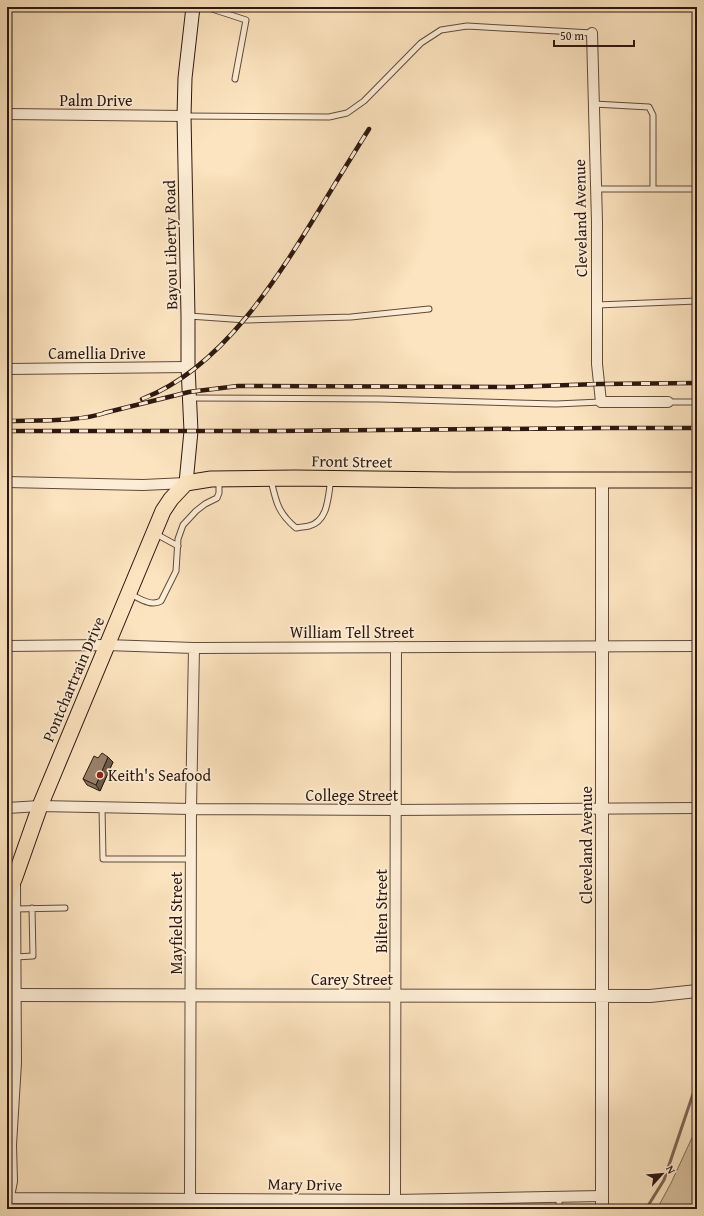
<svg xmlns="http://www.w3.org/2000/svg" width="704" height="1216" viewBox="0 0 704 1216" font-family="'Gentium Book Plus',serif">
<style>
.green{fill:#d9c1a2;stroke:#836c59}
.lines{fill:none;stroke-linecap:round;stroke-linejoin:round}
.stream{stroke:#7f6856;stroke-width:3}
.service-casing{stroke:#614a3c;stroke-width:7}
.minor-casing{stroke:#614a3c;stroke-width:12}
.tertiary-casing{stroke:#614a3c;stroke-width:14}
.secondary-casing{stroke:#2d1710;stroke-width:15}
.primary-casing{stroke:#2d1710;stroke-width:17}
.service{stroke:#fdedd6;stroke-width:5}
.minor{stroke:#fdedd6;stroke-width:10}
.tertiary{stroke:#fdedd6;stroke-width:12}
.secondary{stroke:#fdedd6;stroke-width:13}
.primary{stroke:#fce4c0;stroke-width:15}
.rail-casing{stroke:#2d1710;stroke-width:4.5}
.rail{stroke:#fdedd6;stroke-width:3;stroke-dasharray:9;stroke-linecap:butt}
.wall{fill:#84705d;stroke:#2d1710}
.shaded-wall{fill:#6b5b4c;stroke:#2d1710}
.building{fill:#99826c;stroke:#2d1710}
.poi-dot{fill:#8f2418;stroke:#fdedd6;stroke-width:1.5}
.labels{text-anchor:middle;stroke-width:3.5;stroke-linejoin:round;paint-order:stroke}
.street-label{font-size:16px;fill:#2d1710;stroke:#fdedd6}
.poi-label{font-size:16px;fill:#2d1710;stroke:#fdedd6;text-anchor:start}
</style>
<rect width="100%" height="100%" fill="#fce4c0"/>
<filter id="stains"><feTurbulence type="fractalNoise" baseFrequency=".005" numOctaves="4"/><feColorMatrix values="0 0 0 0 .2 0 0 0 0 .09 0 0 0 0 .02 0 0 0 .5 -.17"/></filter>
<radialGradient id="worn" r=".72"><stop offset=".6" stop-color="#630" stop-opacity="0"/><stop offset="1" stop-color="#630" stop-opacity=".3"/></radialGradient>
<path class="green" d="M697,1127V1209H657L671,1183Z"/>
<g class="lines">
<path class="stream" d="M646,1209L664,1180L695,1088L697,1086"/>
<g class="service-casing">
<path id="service" d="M206,7L246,20L235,79
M594,104L649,107L653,115V189
M185,116L329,117L347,113L364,101L421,43L441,30L467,26L592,33
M596,189H697
M597,305L697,301
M189,316L246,320L351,317L429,309
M190,398L380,399L556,404L601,402
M668,402H697
M271,480C276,502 278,513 296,528C300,527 305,527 309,526C329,521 328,495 331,479
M156,534L178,546
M130,594C139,598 151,607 161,601L176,571L178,539L183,525L196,511L205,504L217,498L219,493V480
M102,807L103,859H191
M15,909L65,908
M15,957L33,956L32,908
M328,1209V1199
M423,1209L425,1199
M559,1209V1197"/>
</g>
<g class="minor-casing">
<path id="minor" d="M592,33L597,222V364L601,402H668
M7,114L184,116
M7,369L188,367
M7,482L143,485L186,483
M7,646L106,645L194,648L697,646
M7,808L40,806L191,809L395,810L697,808
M7,1198L395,1200L602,1196
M190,1198L191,809L194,648
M395,1200L396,647
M7,1207L12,1181L11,1145L16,1063L15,883"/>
</g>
<g class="tertiary-casing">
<path id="tertiary" d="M602,480V1209
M7,995L650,996L697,991"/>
</g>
<g class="secondary-casing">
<path id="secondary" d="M186,483L191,431L188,367V316L184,116L185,78L193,7"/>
</g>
<g class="primary-casing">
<path id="primary" d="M7,896L15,877L40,806L163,511L171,499L186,483L211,479L295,478L452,480H697"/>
</g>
<use href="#service" class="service"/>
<use href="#minor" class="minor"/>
<use href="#tertiary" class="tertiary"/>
<use href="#secondary" class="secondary"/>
<use href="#primary" class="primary"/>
<g class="rail-casing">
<path id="rail" d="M142,399C224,368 280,274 324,202C339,177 354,153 369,129
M104,413L189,392L238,386L511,387L599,384L697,383
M7,421C36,420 81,422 108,412
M7,431H277L605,428H697"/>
</g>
<use href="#rail" class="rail"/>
</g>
<path class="wall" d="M108,757L113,762L100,791L87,785L83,779L98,758Z"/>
<path class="shaded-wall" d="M108,757L113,762L100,791L96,785Z"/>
<path class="building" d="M102,753L108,757L96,785L83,779L94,756L98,758Z"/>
<circle class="poi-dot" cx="100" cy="775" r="4"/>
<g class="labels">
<g class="street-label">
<text x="96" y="106">Palm Drive</text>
<text transform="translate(580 218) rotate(-91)" y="6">Cleveland Avenue</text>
<text transform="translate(170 245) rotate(-91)" y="6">Bayou Liberty Road</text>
<text x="97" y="359">Camellia Drive</text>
<text transform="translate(352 461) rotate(1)" y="6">Front Street</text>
<text x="352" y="638">William Tell Street</text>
<text transform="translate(73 679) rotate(-67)" y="6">Pontchartrain Drive</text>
<text x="352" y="801">College Street</text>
<text transform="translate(586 845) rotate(-90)" y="6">Cleveland Avenue</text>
<text transform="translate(381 911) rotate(-90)" y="6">Bilten Street</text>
<text transform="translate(176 923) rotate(-90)" y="6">Mayfield Street</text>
<text x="352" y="985">Carey Street</text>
<text transform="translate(305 1184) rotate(1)" y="6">Mary Drive</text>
</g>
<g class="poi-label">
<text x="108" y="781">Keith's Seafood</text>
</g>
</g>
<rect width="704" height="1216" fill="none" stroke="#fce4c0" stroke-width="24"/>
<rect x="8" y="8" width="688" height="1200" fill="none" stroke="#2d1710" stroke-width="2"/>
<rect x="12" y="12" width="680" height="1192" fill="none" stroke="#2d1710"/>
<g transform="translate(662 1174) rotate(63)" stroke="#fdedd6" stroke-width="3" paint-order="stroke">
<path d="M0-3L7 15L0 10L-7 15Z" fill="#2d1710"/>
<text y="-6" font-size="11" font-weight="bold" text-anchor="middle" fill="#2d1710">N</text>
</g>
<path d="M554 40v6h80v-6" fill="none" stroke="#2d1710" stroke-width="2"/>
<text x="560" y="40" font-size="12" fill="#2d1710" stroke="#fdedd6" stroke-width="3" paint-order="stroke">50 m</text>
<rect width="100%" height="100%" filter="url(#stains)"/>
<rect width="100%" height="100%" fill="url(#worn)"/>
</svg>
